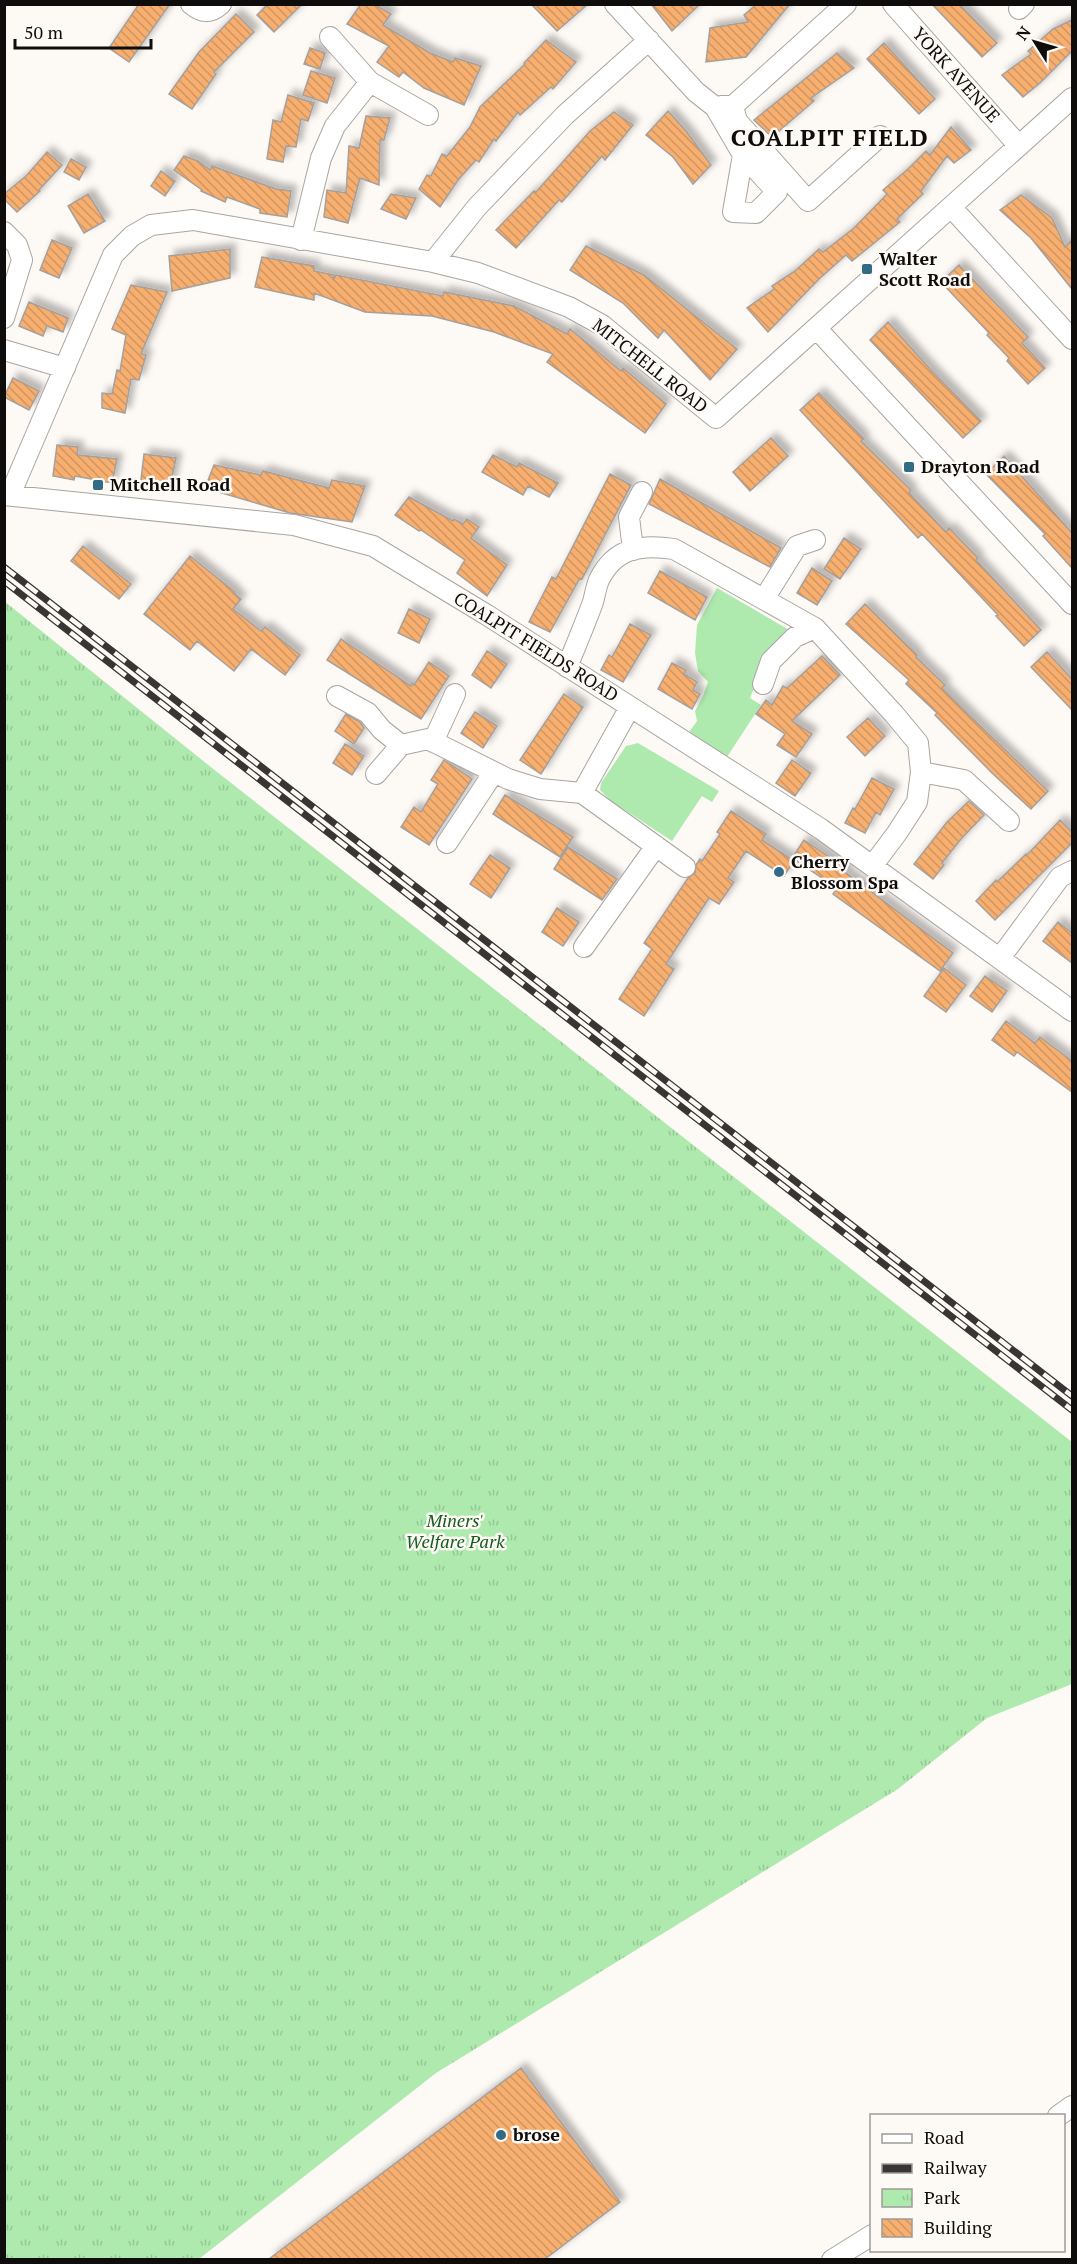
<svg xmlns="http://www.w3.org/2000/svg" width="1077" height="2264" viewBox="0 0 1077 2264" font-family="'PT Serif',serif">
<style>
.grass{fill:#aeeaae}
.park{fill:url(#park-tufts)}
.building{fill:url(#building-back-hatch);stroke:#a4a09d;stroke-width:1.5;filter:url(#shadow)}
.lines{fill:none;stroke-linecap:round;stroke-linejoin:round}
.minor-casing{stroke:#a9a5a2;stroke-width:22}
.minor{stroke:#fff;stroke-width:20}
.rail-casing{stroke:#373634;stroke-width:7}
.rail{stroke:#fdf9f5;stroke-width:4.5;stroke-dasharray:14;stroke-linecap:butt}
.poi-dot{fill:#336a85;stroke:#fdf9f5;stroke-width:2}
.labels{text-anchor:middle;stroke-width:5;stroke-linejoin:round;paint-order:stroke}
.street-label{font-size:18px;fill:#0e0d0c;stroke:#fdf9f5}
.poi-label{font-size:18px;font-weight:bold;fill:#0e0d0c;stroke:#fdf9f5;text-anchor:start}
.park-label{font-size:18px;font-style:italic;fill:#155c1e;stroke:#fdf9f5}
.district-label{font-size:24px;font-weight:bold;letter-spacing:1.5px;fill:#0e0d0c;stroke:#fdf9f5}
</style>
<defs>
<pattern id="park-tufts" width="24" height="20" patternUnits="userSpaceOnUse" patternTransform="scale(1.5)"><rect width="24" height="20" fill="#aeeaae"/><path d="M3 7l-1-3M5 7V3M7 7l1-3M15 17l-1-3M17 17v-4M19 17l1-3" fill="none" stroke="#94c894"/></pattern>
<pattern id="building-back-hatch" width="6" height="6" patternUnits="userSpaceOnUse" patternTransform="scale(1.5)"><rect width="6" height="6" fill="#f7af70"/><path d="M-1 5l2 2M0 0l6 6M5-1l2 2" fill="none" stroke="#d39560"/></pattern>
<filter id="shadow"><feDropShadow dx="5.5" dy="-5.5" stdDeviation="3" flood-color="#0004"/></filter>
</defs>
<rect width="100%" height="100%" fill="#fdf9f5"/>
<path class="grass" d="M717,588L791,631L763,665L750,698L761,705L725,760L687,735L697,721L695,711L703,696L708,682L698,671L695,653L697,625Z
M638,743L719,791L712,802L702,796L672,841L611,801L600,790L601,783L626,746Z"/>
<path class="park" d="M4,601L212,768L1072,1442V1684L987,1718L898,1789L436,2073L199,2259H5Z"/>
<path class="building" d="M139,4H170L129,62L109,48Z
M268,4H302L274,32L257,15Z
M361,4H374L391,14L383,25L430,53L453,62L455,58L481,66L464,105L424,88L403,72L399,77L377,62L389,46L347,24Z
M531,4H588L557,31Z
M651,4H700L672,31Z
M757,4H790L746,57L706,62L710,28L748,22L744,15Z
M932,4H959L997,43L982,57Z
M236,14L254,32L214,72L216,74L192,109L169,94L199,52Z
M1072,20V51L1040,83L1023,97L1002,75L1031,54L1028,51L1053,29Z
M546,40L576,62L553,89L551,87L520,115L518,112L496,141L494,139L479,162L476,160L458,180L440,207L419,189L427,175L431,176L442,154L447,156L470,127L480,107L525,64L524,63Z
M884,43L935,99L919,114L867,59Z
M310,48L325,53L320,69L304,64Z
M837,53L854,68L811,98L814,101L772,137L754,120Z
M311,71L335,78L327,103L303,95Z
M288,95L314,103L308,121L301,119L296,147L286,146L283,162L267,159L273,120L281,122Z
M668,111L686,131L711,165L693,184L673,157L646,135Z
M614,112L633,125L605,160L602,156L562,202L559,200L516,248L496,230L534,191L536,192L590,131Z
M366,116L390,118L384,140H380L379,185L360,178L348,223L324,217L327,190L346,193L349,146L359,148Z
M951,127L971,150L954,163L947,156L921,191L923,194L897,219L900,222L852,261L846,255L818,280L768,332L747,308L774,289L772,286L795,271L819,249L823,252L854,228L887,194L883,190L908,169L926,151L930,155Z
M47,152L62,165L39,190L40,191L17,212L4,199V194L26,176Z
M184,156L198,161L210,170L212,166L276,189L291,191L287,217L260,213V209L227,197L225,202L201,191L202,190L174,170Z
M71,159L86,167L79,180L64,172Z
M161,171L175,181L165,196L151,186Z
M88,194L105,221L84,233L68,206Z
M391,194L416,198L406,219L381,209Z
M1021,195L1052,218L1065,247L1072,240V289L1031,238L1000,210Z
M52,240L72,248L59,278L40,270Z
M586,246L644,275L737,349L710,380L664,330L658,338L623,303L570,270Z
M230,249V278L172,291L169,256Z
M262,257L314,266V271L334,275L333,280L336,275L443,296L444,292L514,306L567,334L570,329L621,371L623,368L666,404L645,433L547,362L553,354L494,332L432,316L365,312L314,293V300L255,287Z
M959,265L1028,337L1022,343L1045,368L1028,384L1007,361L1009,358L987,335L989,333L941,282Z
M131,285L167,292L141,354L146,355L139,380L131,379L125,413L102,408V393L112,394L117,370L120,371L126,335L112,329Z
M29,302L68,318L63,332L47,326L43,336L19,326Z
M888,322L930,369L981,421L963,438L870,340Z
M13,378L39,391L29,410L4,397Z
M819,393L864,439L861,441L911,490L909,493L946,532L949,528L978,558L976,560L1041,630L1024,646L996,616L998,615L922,534L918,538L800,410Z
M771,438L788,456L750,491L733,472Z
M57,445L78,447L77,455L117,459L112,483L75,476L74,480L53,476Z
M144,454L176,458L170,487L140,488Z
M493,455L517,467L519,463L558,483L549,497L528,486L523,495L482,472Z
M1004,456L1072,533V568L1043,536L1045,534L986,474Z
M214,465L261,475L263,471L329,488L332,480L365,486L352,522L290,513L205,488Z
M610,474L631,485L582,579L580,578L550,632L529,622L552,577L556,579Z
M660,479L781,548L770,567L649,504Z
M409,497L453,521L454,519L463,524L467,519L479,527L471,538L507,565L487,596L457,573L465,560L421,530L419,531L395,515Z
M844,538L861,549L840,579L824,569Z
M83,546L131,584L119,599L71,561Z
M190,556L235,592L234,593L241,599L233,609L261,631L265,627L300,655L285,675L251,649L234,671L197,641L190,650L144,614Z
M812,568L832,581L817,605L797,593Z
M660,571L707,597L695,620L648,593Z
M865,604L917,655L916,657L945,685L942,688L969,715L1048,791L1031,809L992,773L935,715L937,713L906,684L909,680L846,624Z
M409,609L430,619L419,643L398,633Z
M630,624L651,635L623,682L601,670L609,655L612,657Z
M341,639L411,686L412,683L414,685L429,662L449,676L421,719L327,660Z
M487,651L507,664L491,688L472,675Z
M1047,652L1072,679V710L1031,667Z
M822,656L840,675L792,721L812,734L796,757L777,745L785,734L756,714L766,700L772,705L783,686L787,688Z
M672,663L686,670L684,674L697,682L693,690L700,694L692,709L658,689Z
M564,694L583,707L541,774L520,760Z
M475,712L497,726L483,748L461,733Z
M346,714L360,722L364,728L354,744L335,731Z
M868,718L885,736L865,756L847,737Z
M345,744L364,756L352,775L333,763Z
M444,760L472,779L429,845L401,827L414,807L421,812L438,784L431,780Z
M792,760L811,773L795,796L776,783Z
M872,778L894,789L880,815L876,812L865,833L845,823L853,808L855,809Z
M505,795L573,837L560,857L493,814Z
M969,801L984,815L961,839L942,863L944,865L933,879L914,864L947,822Z
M731,811L766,834L762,840L794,861L784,876L746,851L728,878L734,882L719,904L709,898L666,964L674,969L644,1016L619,999L652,949L644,943L688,878L695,873L696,865L700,859L702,861L720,834L717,832Z
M1060,820L1072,832V843L995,920L976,901L996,880L997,882L1026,854L1027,855Z
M804,840L847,869L845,872L953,953L940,971L833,894L837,888L792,858Z
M568,847L617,879L602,900L554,869Z
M490,855L510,868L491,898L470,884Z
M557,908L579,922L563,946L542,932Z
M1058,922L1072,933V963L1043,941Z
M944,968L966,985L946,1012L924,996Z
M985,976L1007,991L992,1012L970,996Z
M1006,1021L1035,1043L1040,1037L1072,1061V1092L1017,1052L1014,1056L992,1040Z
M521,2068L620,2202L545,2259H269Z"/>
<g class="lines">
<g class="minor-casing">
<path id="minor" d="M191,4C202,13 210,14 221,4
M615,4L696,92L715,107L743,155L733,212L756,213L777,192L743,155
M893,4L1019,146
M1019,9L1024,4
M330,37L370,82L428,115
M721,106H733L846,4
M733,106L737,121L808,201L880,136
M951,207L1072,339
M4,232L17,245L22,260L4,318
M301,240L321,158L335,126L370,82
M433,262L477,207L565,115L649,40
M816,328L1072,604
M4,350L65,368
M4,495L294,525L373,546L487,615L821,829L1072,1011
M10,495L113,255L132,236L151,225L193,220L433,262L478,273L569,307L602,325L716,418L1072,98
M633,550L629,517L642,492
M764,599L797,546L815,540
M567,667C576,645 585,624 593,602C595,595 596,587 599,580C615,547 642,544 674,549L815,628L894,714L918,743L921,772L917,802L897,833L873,865
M763,684L771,661L795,637L815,628
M337,696L368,713L382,730L401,745L428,739L508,779L540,789L582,793L685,867
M433,742L455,694
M921,772L964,780L1009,821
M376,774L401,745
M582,793L630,707
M447,843L494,772
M584,947L656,846
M1000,958L1060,877L1072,871
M1058,2116L1072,2106
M832,2260L872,2235"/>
</g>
<use href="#minor" class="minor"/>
<g class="rail-casing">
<path id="rail" d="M4,567L1072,1396
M4,581L1072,1410"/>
</g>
<use href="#rail" class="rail"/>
</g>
<g class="poi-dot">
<rect x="861" y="263" width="12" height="12" rx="3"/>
<rect x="903" y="461" width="12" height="12" rx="3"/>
<rect x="92" y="479" width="12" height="12" rx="3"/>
<circle cx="779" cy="872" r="6"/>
<circle cx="501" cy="2135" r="6"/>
</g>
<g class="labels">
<g class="street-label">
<text transform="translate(956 75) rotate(48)" y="6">YORK AVENUE</text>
<text transform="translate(650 366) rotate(38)" y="6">MITCHELL ROAD</text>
<text transform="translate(536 647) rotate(32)" y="6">COALPIT FIELDS ROAD</text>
</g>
<g class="poi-label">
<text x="879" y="265">Walter<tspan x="879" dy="21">Scott Road</tspan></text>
<text x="921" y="473">Drayton Road</text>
<text x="110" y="491">Mitchell Road</text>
<text x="791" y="868">Cherry<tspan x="791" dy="21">Blossom Spa</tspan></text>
<text x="513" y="2141">brose</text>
</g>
<g class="park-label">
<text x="455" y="1527">Miners'<tspan x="455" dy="21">Welfare Park</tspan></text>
</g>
<g class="district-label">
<text x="830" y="146">COALPIT FIELD</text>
</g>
</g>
<rect width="1077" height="2264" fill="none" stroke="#0e0d0c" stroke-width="12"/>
<rect x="870" y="2114" width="195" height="138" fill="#fdf9f5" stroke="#9d9b98" stroke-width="1.5"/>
<rect x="882" y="2134" width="30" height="9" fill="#ffffff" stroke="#9d9b98" stroke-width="1.5"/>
<text x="924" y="2144" font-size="18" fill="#0e0d0c">Road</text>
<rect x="882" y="2164" width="30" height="9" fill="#373634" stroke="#9d9b98" stroke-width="1.5"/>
<text x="924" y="2174" font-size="18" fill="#0e0d0c">Railway</text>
<rect x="882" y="2189" width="30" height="18" fill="url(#park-tufts)" stroke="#9d9b98" stroke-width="1.5"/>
<text x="924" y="2204" font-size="18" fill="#0e0d0c">Park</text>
<rect x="882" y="2219" width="30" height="18" fill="url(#building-back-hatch)" stroke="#9d9b98" stroke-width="1.5"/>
<text x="924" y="2234" font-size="18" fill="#0e0d0c">Building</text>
<g transform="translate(1035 42) rotate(307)" stroke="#fdf9f5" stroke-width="4.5" paint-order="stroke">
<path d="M0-4.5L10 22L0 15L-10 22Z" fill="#0e0d0c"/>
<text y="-9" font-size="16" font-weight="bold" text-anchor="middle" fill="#0e0d0c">N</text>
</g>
<path d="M15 39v9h136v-9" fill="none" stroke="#0e0d0c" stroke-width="3"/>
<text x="24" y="39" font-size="18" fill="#0e0d0c" stroke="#fdf9f5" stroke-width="4.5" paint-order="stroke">50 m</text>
</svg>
